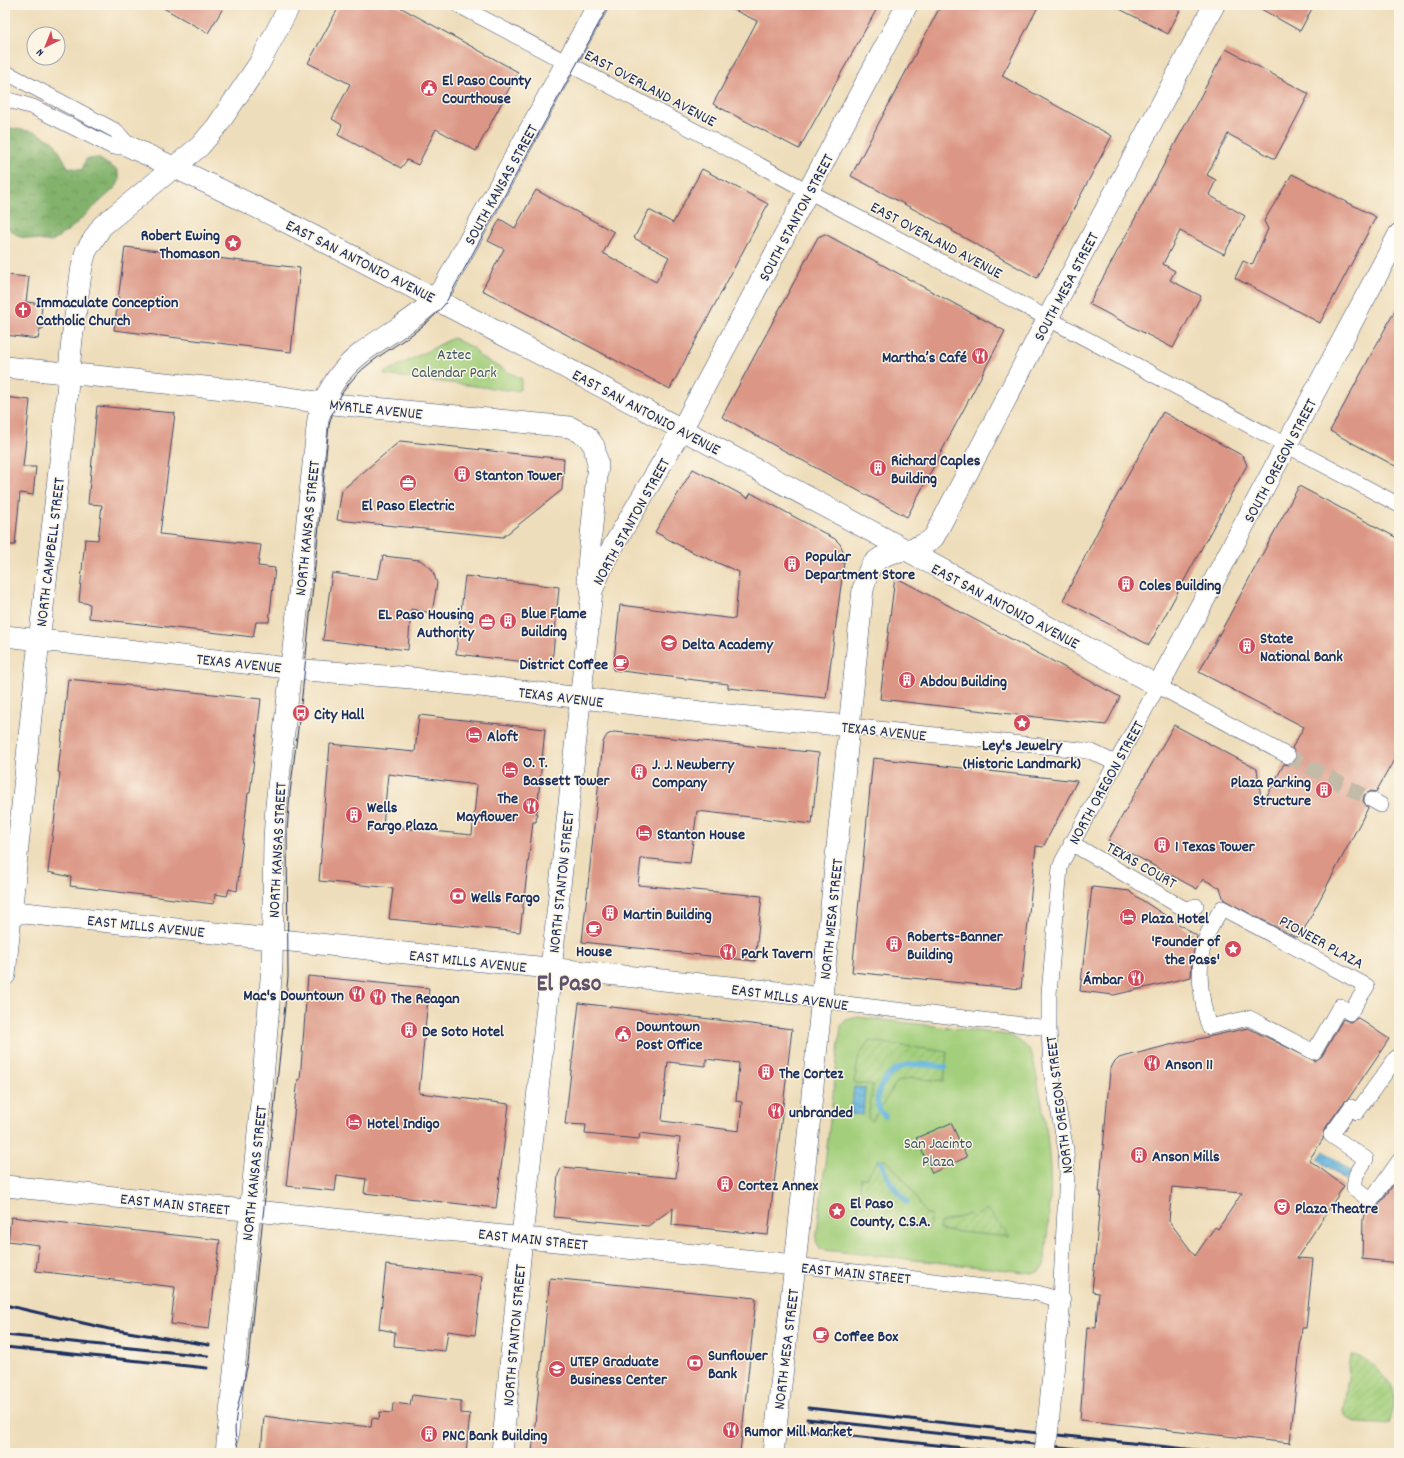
<svg xmlns="http://www.w3.org/2000/svg" width="1404" height="1458" viewBox="0 0 1404 1458" font-family="Dekko,sans-serif">
<style>
.green{fill:#a3cf7c;stroke:#5f7f6d}
.forest{fill:url(#forest-crowns);stroke:#4e7065}
.garden{fill:url(#garden-furrows);stroke:#5f7f6d}
.water{fill:url(#water-waves);stroke:#3e719e}
.lines{fill:none;stroke-linecap:round;stroke-linejoin:round}
.stream{stroke:#62b3dd;stroke-width:5.5}
.building{fill:#dc9685;fill-rule:evenodd}
.street-tunnel{stroke:#c4baa8;stroke-width:15;stroke-dasharray:15 8;stroke-linecap:butt}
.street-casing{stroke:#3b496c;stroke-width:16}
.secondary-casing{stroke:#3b496c;stroke-width:22}
.street{stroke:#fff;stroke-width:15}
.secondary{stroke:#fff;stroke-width:21}
.tram{stroke:#1b2f5e;stroke-width:1}
.rail{stroke:#1b2f5e;stroke-width:3}
.secondary-bridge-casing{stroke:#3b496c;stroke-width:22;stroke-linecap:butt}
.secondary-bridge{stroke:#fff;stroke-width:21}
.labels{text-anchor:middle;stroke-width:3;stroke-linejoin:round;paint-order:stroke}
.poi-label{font-size:16px;font-weight:bold;fill:#1b2f5e;stroke:#fcf5e5;text-anchor:start}
.street-label{font-size:16px;fill:#1b2f5e;stroke:#fcf5e5}
.park-label{font-size:16px;fill:#3d5766;stroke:#fcf5e5}
.town-label{font-size:24px;font-weight:bold;fill:#5f536c;stroke:#fcf5e5}
</style>
<defs>
<pattern id="forest-crowns" width="20" height="18" patternUnits="userSpaceOnUse"><rect width="20" height="18" fill="#82b26c"/><path d="M2 6a3 3 0 1 1 6 0M12 15a3 3 0 1 1 6 0" fill="none" stroke="#6a915c"/></pattern>
<pattern id="garden-furrows" width="10" height="10" patternUnits="userSpaceOnUse"><rect width="10" height="10" fill="#a3cf7c"/><path d="M-1 1l2-2M0 10L10 0M9 11l2-2" fill="none" stroke="#8cb26e"/></pattern>
<pattern id="water-waves" width="16" height="10" patternUnits="userSpaceOnUse"><rect width="16" height="10" fill="#62b3dd"/><path d="M0 5q4-4 8 0t8 0" fill="none" stroke="#5092b6"/></pattern>
</defs>
<rect width="100%" height="100%" fill="#fcf5e5"/>
<filter id="ink" filterUnits="userSpaceOnUse"><feTurbulence type="fractalNoise" baseFrequency=".025" numOctaves="2"/><feDisplacementMap in="SourceGraphic" scale="8" xChannelSelector="R" yChannelSelector="G"/><feConvolveMatrix kernelMatrix="1 2 1 2 8 2 1 2 1" color-interpolation-filters="sRGB"/></filter>
<filter id="wash" filterUnits="userSpaceOnUse"><feTurbulence type="fractalNoise" baseFrequency=".012" numOctaves="4" result="noise"/><feDisplacementMap in="SourceGraphic" scale="16" xChannelSelector="R" yChannelSelector="G"/><feGaussianBlur stdDeviation="0.9" result="paint"/><feColorMatrix in="noise" values="0 0 0 0 0 0 0 0 0 0 0 0 0 0 0 0 0 1.4 0 .05"/><feComposite in="paint" operator="in"/></filter>
<g filter="url(#wash)">
<rect width="100%" height="100%" fill="#eeddba"/>
<path class="green" d="M453,338L473,348L480,357L522,379L520,389L516,391L385,375L384,373Z
M858,1017L1009,1035C1019,1040 1026,1045 1032,1054C1040,1092 1048,1129 1050,1168C1052,1200 1047,1234 1044,1266L1039,1272L1034,1273L824,1250L820,1248L816,1241L841,1026L846,1020Z"/>
<path class="forest" d="M5,127L35,132L54,142L68,167L82,170L86,159L98,158L117,170L120,179L116,187L70,229L51,242L20,237L5,226Z"/>
<path class="garden" d="M869,1041L947,1052L944,1081L910,1078L897,1082L872,1121L868,1118L873,1085L854,1083L859,1056Z
M885,1159L907,1183L926,1214H931L929,1229L857,1222L861,1178H866L878,1160Z
M987,1209L1010,1237L939,1230L940,1223L969,1214L973,1218Z
M1351,1355C1359,1355 1365,1359 1371,1364C1396,1382 1399,1395 1389,1424C1375,1423 1350,1427 1343,1412Z"/>
<path class="water" d="M854,1087L865,1088L863,1115L851,1114Z
M1324,1151L1353,1173L1347,1181L1318,1159Z"/>
<g class="lines">
<path class="stream" d="M885,1116C865,1100 888,1068 908,1065C920,1063 933,1066 945,1067
M881,1162L890,1182L907,1202"/>
</g>
<g id="blocks">
<path class="building" d="M158,5H225L208,33Z
M340,5H396L518,72L476,151L436,129L418,165L407,160L401,168L338,135L342,125L332,119L350,84L308,63Z
M724,5H879L799,149L713,104L757,21Z
M941,5H1039L1002,76L1112,136L1037,278L952,231L953,230L851,176Z
M1112,5H1170L1180,10L1168,34Z
M1254,5H1314L1300,31Z
M1226,49L1309,94L1275,159L1228,134L1207,175L1216,180L1209,195L1245,216L1224,254L1180,231L1163,264L1175,271L1170,280L1201,296L1173,348L1089,304Z
M702,169L768,204L670,389L482,290L504,249L488,241L500,219L515,228L536,190L614,232L603,253L656,282L669,257L634,238L649,210L673,223Z
M1292,174L1376,217L1320,323L1235,278L1243,261L1252,265L1268,229L1264,221Z
M825,234L1005,331L907,517L722,417L818,237Z
M125,247L300,268L291,352L114,330Z
M5,275L29,277L26,302L42,304L41,316L44,317L43,329H40L38,339L5,335Z
M1399,303V468L1330,431Z
M5,397L30,400L23,467H36L33,495L20,493L15,545H5Z
M97,406L175,413L160,534L261,545L258,566L275,568L269,622H256L253,637L89,618L90,604L79,602L85,539L98,540L102,505L88,504Z
M1163,412L1243,456L1247,465L1149,645L1063,600L1103,521Z
M400,441L564,459L562,490L503,537L337,520L342,490Z
M693,469L748,498L751,493L835,539L840,544L845,555L826,698L728,688V684L613,670L620,605L735,619L739,572L690,551L655,532Z
M1299,486L1399,539V751L1376,792L1371,791L1364,795L1363,801L1368,808L1301,935L1295,937L1224,900L1220,888L1203,879L1197,889L1108,841L1174,725L1257,769L1262,805L1284,764L1289,765L1296,761L1297,755L1292,748L1304,727L1199,672Z
M383,556L420,560L432,569L437,583L432,613L411,609L408,650L323,640L332,573L378,579Z
M465,576L559,587L552,665L456,654Z
M895,577L1120,697L1106,725L880,699Z
M68,679L261,699L250,793H248L237,891L229,889L227,896L215,894L214,904L70,886L71,877L48,872L60,773L58,772Z
M419,715L545,729L536,822H533L520,932L389,919L393,888L319,881L330,744L415,752ZM388,774L477,785L472,835L383,826Z
M614,732L819,753L812,824L697,811L690,863L641,858L638,885L762,896L755,961L582,942L603,742L607,735Z
M873,758L1077,781L1043,847L1036,846L1021,989L852,972Z
M1092,887L1130,891L1131,893L1197,936L1192,961L1191,977L1114,995L1080,991Z
M308,976L429,988L419,1093L509,1104L496,1208L364,1193L366,1179L337,1175L335,1191L286,1186L298,1079L300,1080Z
M579,1003L792,1029L768,1235L672,1225L673,1208L648,1226L554,1217L558,1175L562,1167L676,1178L680,1138L640,1133L639,1139L585,1134L586,1125L565,1124ZM706,1059L739,1063L736,1101L742,1102L739,1131L662,1121L668,1062L706,1066Z
M1358,1018L1389,1039L1349,1098L1344,1102L1324,1130L1323,1139L1309,1160L1344,1186L1297,1258L1313,1259L1306,1328H1302L1290,1443L1080,1420L1087,1327L1096,1328L1097,1311L1099,1293L1092,1292L1101,1192H1099L1110,1071L1113,1064L1119,1058L1185,1041V1042L1248,1028L1315,1061L1322,1056L1343,1019L1350,1022ZM1172,1187L1242,1193L1218,1229L1215,1227L1195,1256L1169,1221Z
M951,1123L967,1157L932,1173L916,1138Z
M1399,1177V1263L1362,1259L1363,1218L1367,1209H1374L1378,1206Z
M11,1217L220,1240L209,1329L171,1324L175,1287L36,1271L39,1245L8,1241Z
M386,1265L482,1276L475,1335L448,1331L445,1351L394,1346L395,1332L379,1329Z
M550,1278L756,1298L740,1453H532Z
M412,1395L461,1401V1413L470,1414L466,1453H261L264,1416L298,1421V1419L371,1427L372,1418L379,1419L380,1412L392,1413L393,1403L410,1405Z"/>
</g>
</g>
<g filter="url(#ink)">
<use href="#blocks" fill-opacity="0" stroke="#3b496c" stroke-width="1"/>
<g class="lines">
<path class="street-tunnel" d="M1288,756L1372,800"/>
<g class="street-casing">
<path id="street" d="M458,5L1399,505
M5,72L116,131L130,147
M5,99L33,107L113,147H130
M849,726L1081,750L1092,752L1115,763
M1372,800L1381,805
M1071,843L1183,908L1189,909L1196,906
M1222,908L1367,986L1350,1013L1340,1006L1314,1052L1249,1018L1209,1027C1201,1001 1196,967 1205,941C1208,930 1216,918 1222,908Z
M822,999L846,1004L1049,1028
M1399,1059L1396,1058L1357,1112L1351,1107L1331,1135L1366,1159L1356,1175L1354,1188L1371,1201L1399,1161
M795,1265L1037,1293L1060,1300L1067,1174L1066,1150L1051,1071L1049,1028V994L1060,868L1063,860L1158,686L1288,756"/>
</g>
<g class="secondary-casing">
<path id="secondary" d="M130,147C258,205 381,271 505,336C724,450 940,569 1158,686L1399,234
M5,367L235,390L323,403L570,427L587,436L594,446L598,465L587,576L592,591
M5,636L305,670L412,678L718,714L849,726
M5,911L796,994L822,999
M5,975L36,667L63,436L72,339L82,266L86,251L102,226L200,146L217,126L259,64L290,5
M5,1186L795,1265
M1048,1426L1060,1300
M226,1453L262,1092L272,966L274,840L276,806L318,419C322,407 326,396 332,386C352,350 393,335 423,310C432,303 438,294 445,285L598,5
M502,1453L522,1237L592,591L605,560L682,429L907,5
M773,1453L795,1265L863,589C866,582 867,571 872,565C888,546 916,555 934,537L1048,318L1214,5"/>
</g>
<use href="#street" class="street"/>
<use href="#secondary" class="secondary"/>
<path class="tram" d="M240,1453C228,1427 241,1398 246,1372C249,1362 249,1351 250,1341L288,977L287,831L290,793L302,696L329,425C346,356 405,353 445,304L609,5"/>
<path class="rail" d="M5,1305L109,1329L209,1345
M5,1335L208,1356
M5,1347L207,1368
M808,1408L1224,1453
M807,1419L1116,1453
M805,1431L1011,1453"/>
<g class="secondary-bridge-casing">
<path id="secondary-bridge" d="M1045,1453L1048,1426"/>
</g>
<use href="#secondary-bridge" class="secondary-bridge"/>
</g>
</g>
<defs>
<g id="civic-disc" transform="scale(0.9)"><circle r="9.5" fill="#d1495b" stroke="#fcf5e5"/><path d="M-.6-6.5H3V-4.5H.6V-3L4-1V1h2V6H-6V1h2V-1L-.6-3ZM-1.2 2.5V6h2.4V2.5Z" fill="#fff"/></g>
<g id="sight-disc" transform="scale(0.9)"><circle r="9.5" fill="#d1495b" stroke="#fcf5e5"/><path d="M0-6L1.8-2.2L6-1.7L2.9 1.2L3.7 5.4L0 3.3L-3.7 5.4L-2.9 1.2L-6-1.7L-1.8-2.2Z" fill="#fff"/></g>
<g id="church-disc" transform="scale(0.9)"><circle r="9.5" fill="#d1495b" stroke="#fcf5e5"/><path d="M-1.2-6h2.4v3.5h3.3v2.4h-3.3V6h-2.4V-.1h-3.3v-2.4h3.3Z" fill="#fff"/></g>
<g id="restaurant-disc" transform="scale(0.9)"><circle r="9.5" fill="#d1495b" stroke="#fcf5e5"/><path d="M-5-6h1v4h1v-4h1v4h1v-4h1v5L-1.5 .5V6h-2V.5L-5-1ZM5-6V6H3V1.5H1.5Q1.5-4 5-6Z" fill="#fff"/></g>
<g id="building-disc" transform="scale(0.9)"><circle r="9.5" fill="#d1495b" stroke="#fcf5e5"/><path d="M-4-6H4V6H1V3H-1V6H-4ZM-2.5-4.3h1.7v1.8h-1.7ZM.8-4.3h1.7v1.8H.8ZM-2.5-1h1.7V.8h-1.7ZM.8-1h1.7V.8H.8Z" fill="#fff"/></g>
<g id="office-disc" transform="scale(0.9)"><circle r="9.5" fill="#d1495b" stroke="#fcf5e5"/><path d="M-6-3h4V-5.5h4V-3h4V5H-6ZM-1-4.5V-3h2v-1.5ZM-6 0V1H6V0Z" fill="#fff"/></g>
<g id="school-disc" transform="scale(0.9)"><circle r="9.5" fill="#d1495b" stroke="#fcf5e5"/><path d="M0-5L7-2L0 1L-7-2ZM-4 1L0 2.5L4 1V4Q0 6-4 4Z" fill="#fff"/></g>
<g id="cafe-disc" transform="scale(0.9)"><circle r="9.5" fill="#d1495b" stroke="#fcf5e5"/><path d="M-5.5-4.5H6V0H3Q3 3.5 0 3.5H-2.5Q-5.5 3.5-5.5 0ZM3-3.2v2h1.7v-2ZM-6 4.5H4V6H-6Z" fill="#fff"/></g>
<g id="bus-disc" transform="scale(0.9)"><circle r="9.5" fill="#d1495b" stroke="#fcf5e5"/><path d="M-5-6H5V4H4V6H2V4H-2V6H-4V4H-5ZM-3.5-4V0h7V-4ZM-3.5 1.2v1.5H-2V1.2ZM2 1.2v1.5H3.5V1.2Z" fill="#fff"/></g>
<g id="hotel-disc" transform="scale(0.9)"><circle r="9.5" fill="#d1495b" stroke="#fcf5e5"/><path d="M-6-4.5h1.5V1H6V5H4.5V3h-9V5H-6ZM-4 0a1.8 1.8 0 1 1 3.6 0ZM.5 0V-2.5h3Q6-2.5 6 0Z" fill="#fff"/></g>
<g id="bank-disc" transform="scale(0.9)"><circle r="9.5" fill="#d1495b" stroke="#fcf5e5"/><path d="M-6-4H6V4H-6ZM0-2.3a2.3 2.3 0 1 0 0 4.6a2.3 2.3 0 1 0 0-4.6Z" fill="#fff"/></g>
<g id="theatre-disc" transform="scale(0.9)"><circle r="9.5" fill="#d1495b" stroke="#fcf5e5"/><path d="M-5-5.5Q0-4 5-5.5V0Q5 5 0 6Q-5 5-5 0ZM-3.3-2.5H-1v1.5H-3.3ZM1-2.5H3.3v1.5H1ZM-2.8 1Q0 5.5 2.8 1Z" fill="#fff"/></g>
<g id="university-disc" transform="scale(0.9)"><circle r="9.5" fill="#d1495b" stroke="#fcf5e5"/><path d="M0-5L7-2L0 1L-7-2ZM-4 1L0 2.5L4 1V4Q0 6-4 4Z" fill="#fff"/></g>
</defs>
<g fill-rule="evenodd">
<use href="#civic-disc" x="429" y="88"/>
<use href="#sight-disc" x="233" y="243"/>
<use href="#church-disc" x="23" y="310"/>
<use href="#restaurant-disc" x="980" y="356"/>
<use href="#building-disc" x="878" y="468"/>
<use href="#building-disc" x="462" y="474"/>
<use href="#office-disc" x="408" y="483"/>
<use href="#building-disc" x="792" y="564"/>
<use href="#building-disc" x="1126" y="584"/>
<use href="#building-disc" x="508" y="621"/>
<use href="#office-disc" x="487" y="622"/>
<use href="#school-disc" x="669" y="643"/>
<use href="#building-disc" x="1247" y="646"/>
<use href="#cafe-disc" x="621" y="663"/>
<use href="#building-disc" x="907" y="680"/>
<use href="#bus-disc" x="301" y="713"/>
<use href="#sight-disc" x="1022" y="723"/>
<use href="#hotel-disc" x="474" y="735"/>
<use href="#hotel-disc" x="510" y="770"/>
<use href="#building-disc" x="639" y="772"/>
<use href="#building-disc" x="1324" y="790"/>
<use href="#restaurant-disc" x="531" y="806"/>
<use href="#building-disc" x="354" y="815"/>
<use href="#hotel-disc" x="644" y="833"/>
<use href="#building-disc" x="1162" y="845"/>
<use href="#bank-disc" x="458" y="896"/>
<use href="#building-disc" x="610" y="913"/>
<use href="#hotel-disc" x="1128" y="917"/>
<use href="#cafe-disc" x="594" y="929"/>
<use href="#building-disc" x="894" y="944"/>
<use href="#sight-disc" x="1233" y="949"/>
<use href="#restaurant-disc" x="728" y="952"/>
<use href="#restaurant-disc" x="1136" y="978"/>
<use href="#restaurant-disc" x="357" y="994"/>
<use href="#restaurant-disc" x="378" y="997"/>
<use href="#building-disc" x="409" y="1030"/>
<use href="#civic-disc" x="623" y="1034"/>
<use href="#restaurant-disc" x="1152" y="1063"/>
<use href="#building-disc" x="766" y="1072"/>
<use href="#restaurant-disc" x="776" y="1111"/>
<use href="#hotel-disc" x="354" y="1122"/>
<use href="#building-disc" x="1139" y="1155"/>
<use href="#building-disc" x="725" y="1184"/>
<use href="#theatre-disc" x="1282" y="1207"/>
<use href="#sight-disc" x="837" y="1211"/>
<use href="#cafe-disc" x="821" y="1335"/>
<use href="#bank-disc" x="695" y="1363"/>
<use href="#university-disc" x="557" y="1369"/>
<use href="#restaurant-disc" x="731" y="1430"/>
<use href="#building-disc" x="429" y="1434"/>
</g>
<g class="labels">
<g class="poi-label">
<text x="442" y="85">El Paso County<tspan x="442" dy="18">Courthouse</tspan></text>
<text x="220" y="240" text-anchor="end">Robert Ewing<tspan x="220" dy="18">Thomason</tspan></text>
<text x="36" y="307">Immaculate Conception<tspan x="36" dy="18">Catholic Church</tspan></text>
<text x="967" y="362" text-anchor="end">Martha’s Café</text>
<text x="891" y="465">Richard Caples<tspan x="891" dy="18">Building</tspan></text>
<text x="475" y="480">Stanton Tower</text>
<text x="408" y="510" text-anchor="middle">El Paso Electric</text>
<text x="805" y="561">Popular<tspan x="805" dy="18">Department Store</tspan></text>
<text x="1139" y="590">Coles Building</text>
<text x="521" y="618">Blue Flame<tspan x="521" dy="18">Building</tspan></text>
<text x="474" y="619" text-anchor="end">EL Paso Housing<tspan x="474" dy="18">Authority</tspan></text>
<text x="1260" y="643">State<tspan x="1260" dy="18">National Bank</tspan></text>
<text x="682" y="649">Delta Academy</text>
<text x="608" y="669" text-anchor="end">District Coffee</text>
<text x="920" y="686">Abdou Building</text>
<text x="314" y="719">City Hall</text>
<text x="487" y="741">Aloft</text>
<text x="1022" y="750" text-anchor="middle">Ley's Jewelry<tspan x="1022" dy="18">(Historic Landmark)</tspan></text>
<text x="523" y="767">O. T.<tspan x="523" dy="18">Bassett Tower</tspan></text>
<text x="652" y="769">J. J. Newberry<tspan x="652" dy="18">Company</tspan></text>
<text x="1311" y="787" text-anchor="end">Plaza Parking<tspan x="1311" dy="18">Structure</tspan></text>
<text x="518" y="803" text-anchor="end">The<tspan x="518" dy="18">Mayflower</tspan></text>
<text x="367" y="812">Wells<tspan x="367" dy="18">Fargo Plaza</tspan></text>
<text x="657" y="839">Stanton House</text>
<text x="1175" y="851">1 Texas Tower</text>
<text x="471" y="902">Wells Fargo</text>
<text x="623" y="919">Martin Building</text>
<text x="1141" y="923">Plaza Hotel</text>
<text x="907" y="941">Roberts-Banner<tspan x="907" dy="18">Building</tspan></text>
<text x="1220" y="946" text-anchor="end">'Founder of<tspan x="1220" dy="18">the Pass'</tspan></text>
<text x="594" y="956" text-anchor="middle">House</text>
<text x="741" y="958">Park Tavern</text>
<text x="1123" y="984" text-anchor="end">Ámbar</text>
<text x="344" y="1000" text-anchor="end">Mac's Downtown</text>
<text x="391" y="1003">The Reagan</text>
<text x="636" y="1031">Downtown<tspan x="636" dy="18">Post Office</tspan></text>
<text x="422" y="1036">De Soto Hotel</text>
<text x="1165" y="1069">Anson 11</text>
<text x="779" y="1078">The Cortez</text>
<text x="789" y="1117">unbranded</text>
<text x="367" y="1128">Hotel Indigo</text>
<text x="1152" y="1161">Anson Mills</text>
<text x="738" y="1190">Cortez Annex</text>
<text x="850" y="1208">El Paso<tspan x="850" dy="18">County, C.S.A.</tspan></text>
<text x="1295" y="1213">Plaza Theatre</text>
<text x="834" y="1341">Coffee Box</text>
<text x="708" y="1360">Sunflower<tspan x="708" dy="18">Bank</tspan></text>
<text x="570" y="1366">UTEP Graduate<tspan x="570" dy="18">Business Center</tspan></text>
<text x="744" y="1436">Rumor Mill Market</text>
<text x="442" y="1440">PNC Bank Building</text>
</g>
<g class="street-label">
<text transform="translate(651 87) rotate(28)" y="6">EAST OVERLAND AVENUE</text>
<text transform="translate(500 184) rotate(-61)" y="6">SOUTH KANSAS STREET</text>
<text transform="translate(795 217) rotate(-62)" y="6">SOUTH STANTON STREET</text>
<text transform="translate(937 239) rotate(28)" y="6">EAST OVERLAND AVENUE</text>
<text transform="translate(361 260) rotate(27)" y="6">EAST SAN ANTONIO AVENUE</text>
<text transform="translate(1065 286) rotate(-62)" y="6">SOUTH MESA STREET</text>
<text transform="translate(376 408) rotate(6)" y="6">MYRTLE AVENUE</text>
<text transform="translate(647 411) rotate(28)" y="6">EAST SAN ANTONIO AVENUE</text>
<text transform="translate(1279 460) rotate(-62)" y="6">SOUTH OREGON STREET</text>
<text transform="translate(630 521) rotate(-61)" y="6">NORTH STANTON STREET</text>
<text transform="translate(306 528) rotate(-84)" y="6">NORTH KANSAS STREET</text>
<text transform="translate(49 552) rotate(-83)" y="6">NORTH CAMPBELL STREET</text>
<text transform="translate(1006 605) rotate(28)" y="6">EAST SAN ANTONIO AVENUE</text>
<text transform="translate(239 662) rotate(6)" y="6">TEXAS AVENUE</text>
<text transform="translate(561 696) rotate(7)" y="6">TEXAS AVENUE</text>
<text transform="translate(884 730) rotate(6)" y="6">TEXAS AVENUE</text>
<text transform="translate(1105 782) rotate(-61)" y="6">NORTH OREGON STREET</text>
<text transform="translate(276 850) rotate(-87)" y="6">NORTH KANSAS STREET</text>
<text transform="translate(1142 864) rotate(30)" y="6">TEXAS COURT</text>
<text transform="translate(560 882) rotate(-84)" y="6">NORTH STANTON STREET</text>
<text transform="translate(830 919) rotate(-84)" y="6">NORTH MESA STREET</text>
<text transform="translate(146 925) rotate(6)" y="6">EAST MILLS AVENUE</text>
<text transform="translate(1322 941) rotate(29)" y="6">PIONEER PLAZA</text>
<text transform="translate(468 960) rotate(6)" y="6">EAST MILLS AVENUE</text>
<text transform="translate(790 996) rotate(8)" y="6">EAST MILLS AVENUE</text>
<text transform="translate(1058 1105) rotate(-97)" y="6">NORTH OREGON STREET</text>
<text transform="translate(253 1173) rotate(-84)" y="6">NORTH KANSAS STREET</text>
<text transform="translate(175 1203) rotate(6)" y="6">EAST MAIN STREET</text>
<text transform="translate(533 1238) rotate(6)" y="6">EAST MAIN STREET</text>
<text transform="translate(856 1272) rotate(6)" y="6">EAST MAIN STREET</text>
<text transform="translate(513 1335) rotate(-85)" y="6">NORTH STANTON STREET</text>
<text transform="translate(785 1349) rotate(-83)" y="6">NORTH MESA STREET</text>
</g>
<g class="park-label">
<text x="454" y="359">Aztec<tspan x="454" dy="18">Calendar Park</tspan></text>
<text x="938" y="1148">San Jacinto<tspan x="938" dy="18">Plaza</tspan></text>
</g>
<g class="town-label">
<text x="569" y="990">El Paso</text>
</g>
</g>
<rect width="1404" height="1458" fill="none" stroke="#fcf5e5" stroke-width="20"/>
<g transform="translate(46 46) rotate(223)"><circle r="19" fill="#fcf5e5" stroke="#a2a6af"/>
<path d="M0-3L7 15L0 10L-7 15Z" fill="#d1495b"/>
<text y="-6" font-size="11" font-weight="bold" text-anchor="middle" fill="#1b2f5e">N</text>
</g>
</svg>
